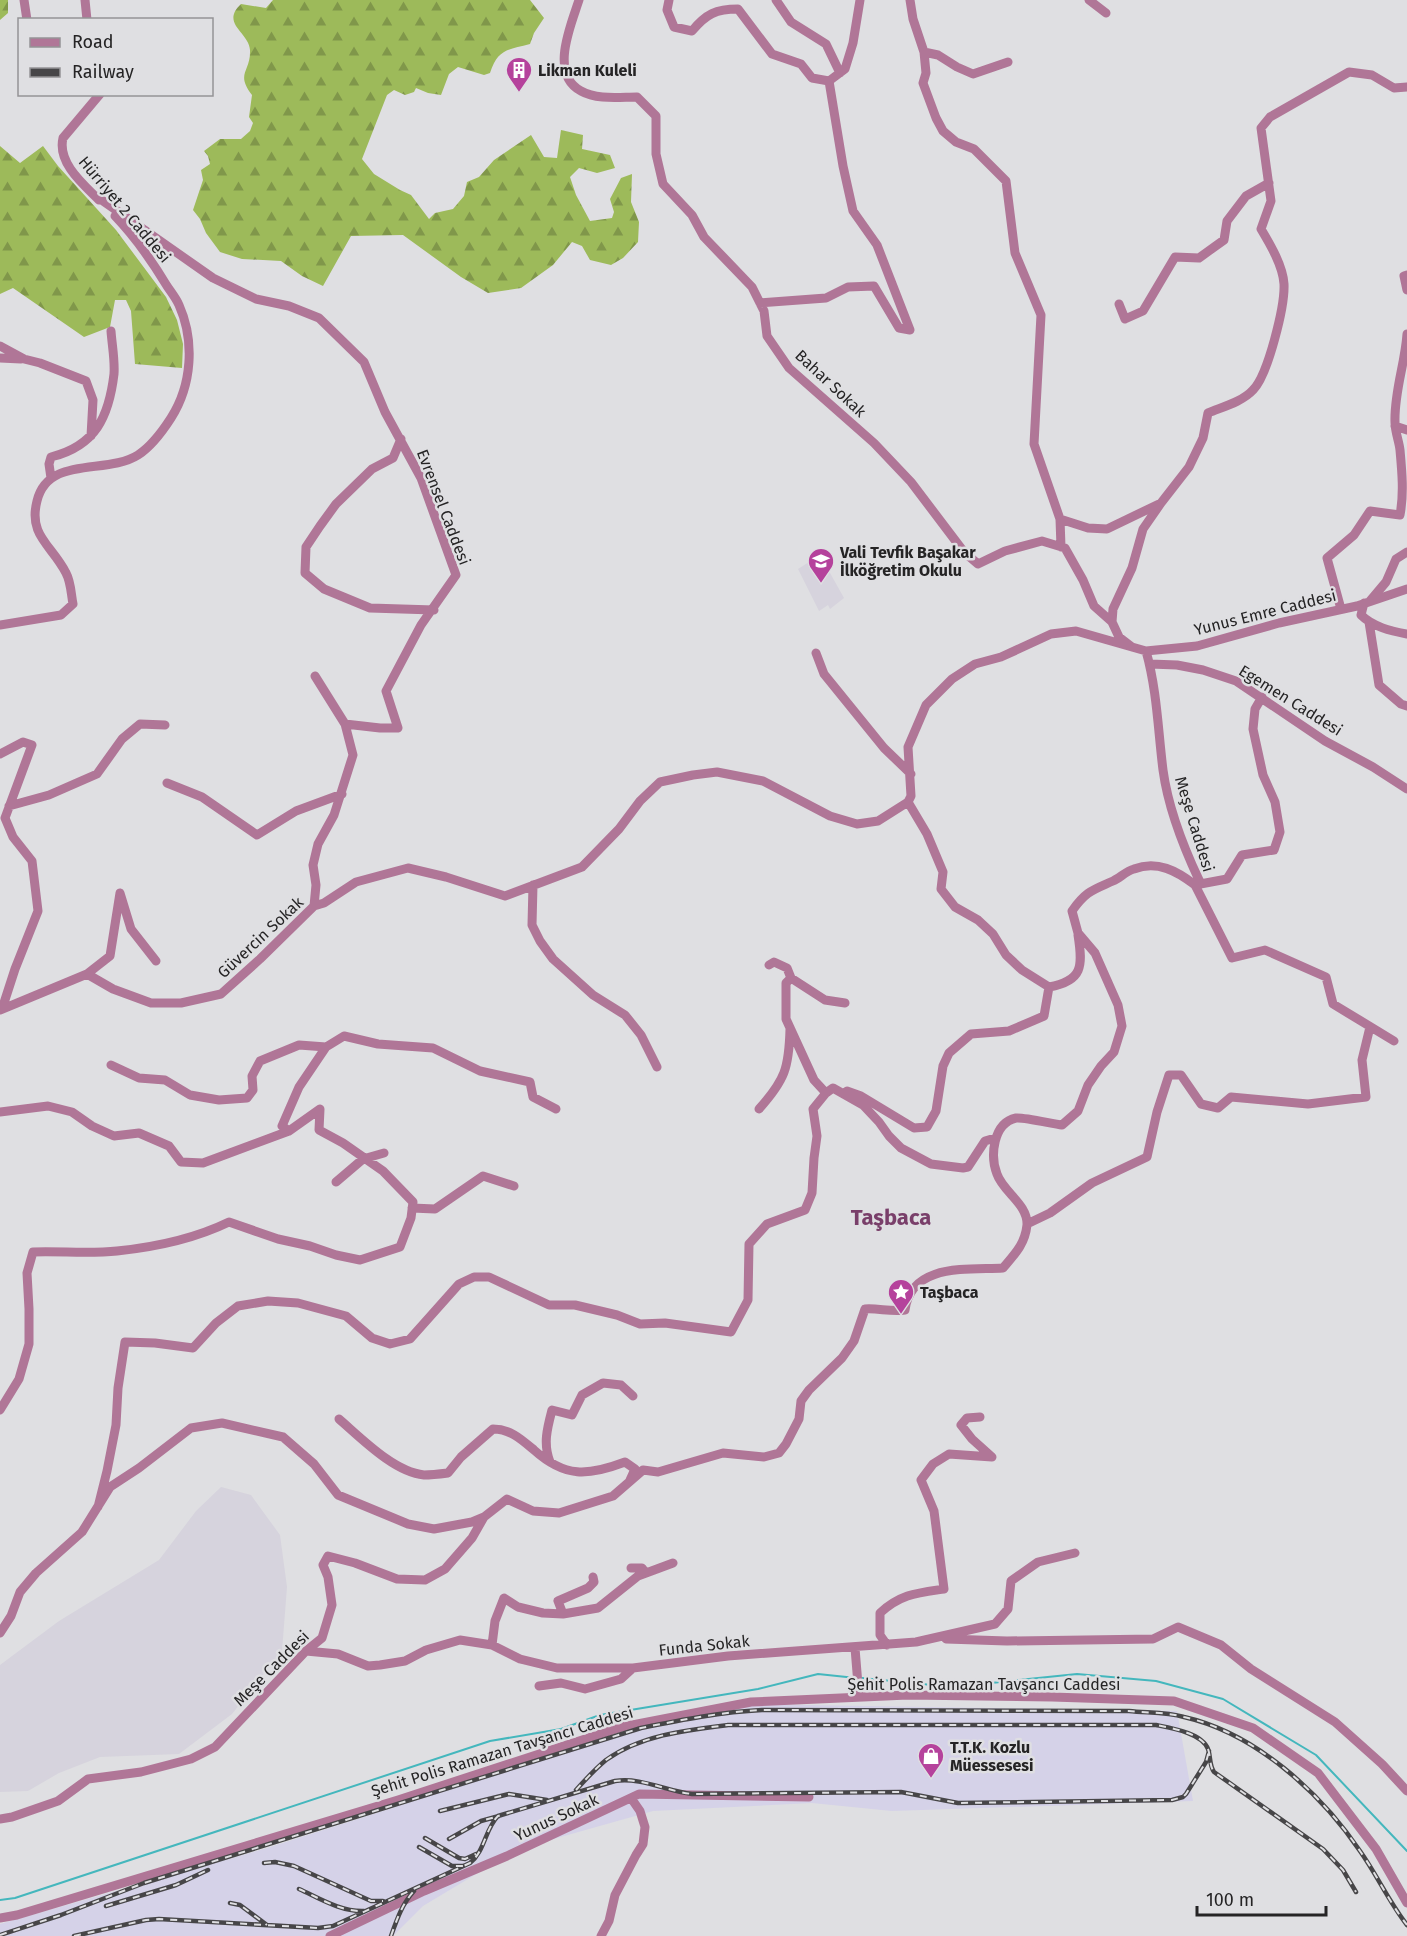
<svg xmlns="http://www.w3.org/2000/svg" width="1407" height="1936" viewBox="0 0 1407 1936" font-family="'Fira Sans',sans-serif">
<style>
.industrial{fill:#d5d2e8}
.built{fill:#d6d3dd}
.forest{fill:url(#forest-firs)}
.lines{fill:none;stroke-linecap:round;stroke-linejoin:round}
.stream{stroke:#44b7bd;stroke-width:2}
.minor{stroke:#b07697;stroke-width:9}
.rail-casing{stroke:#474648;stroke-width:4.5}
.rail{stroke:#dfdfe2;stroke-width:2;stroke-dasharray:7;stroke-linecap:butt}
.labels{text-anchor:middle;stroke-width:5;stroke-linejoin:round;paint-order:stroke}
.poi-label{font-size:16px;font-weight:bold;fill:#252425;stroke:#dfdfe2;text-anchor:start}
.street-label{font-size:16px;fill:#252425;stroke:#dfdfe2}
.district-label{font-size:22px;font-weight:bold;fill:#793f6a;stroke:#dfdfe2}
</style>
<defs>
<pattern id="forest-firs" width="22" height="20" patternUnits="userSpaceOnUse" patternTransform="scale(1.5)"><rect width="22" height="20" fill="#9dba5a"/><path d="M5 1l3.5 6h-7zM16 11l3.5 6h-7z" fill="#80974a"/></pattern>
</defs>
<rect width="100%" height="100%" fill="#dfdfe2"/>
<path class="industrial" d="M749,1704L1177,1711L1193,1801L892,1811L812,1803L653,1811L518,1849L423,1906L393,1936H0V1924L267,1848L658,1723Z"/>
<path class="built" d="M820,555L844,598L830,609L828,605L819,611L798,569Z
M221,1487L251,1495L280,1535L287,1587L282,1651L232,1714L179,1754L100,1757L59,1773L28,1791L0,1792V1665L59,1621L159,1560L196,1511Z"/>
<path class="forest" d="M0,0H8V13L0,20Z
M273,0H530L544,18L534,33L530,44C507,50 498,49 490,73L484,75L458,67L449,74L441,95L428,93L416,88L414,92L405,95L394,90L387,95L362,159L374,174L400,190L411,195L429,219L435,213L453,209L464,196L467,182L479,177L494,160L531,135L544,157L557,158L561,130L583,135L582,149L610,155L615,168L597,173L579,168L570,177L576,195L590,221L612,218L614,212L610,199L621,178L632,174L631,202L639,222L638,242L623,258L611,265L590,260L582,246L572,242L553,265L521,288L488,293L461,277L403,235L351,236L323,286L302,276L281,261L242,259L220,252L206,233L200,219L193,210L203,180L201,170L210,164L208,156L204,151L220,139H241L250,131L253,123L249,117L252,95C235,73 251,72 250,50C249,32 220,24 241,4L266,8Z
M0,146L20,163L43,146L58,166L116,230L166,297L177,320L183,344L182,368L135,364L131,311L126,300H115L110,327L84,337L13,288L0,294Z"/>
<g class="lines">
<path class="stream" d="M862,1678L952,1687L1077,1674L1156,1681L1223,1699L1316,1755L1407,1851
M0,1900L15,1898L490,1741L561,1729L600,1715L758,1689L818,1674L856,1678"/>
<path class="minor" d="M24,0L27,20
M85,0L87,20
M579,0C571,25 549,74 581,91C597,100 619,97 637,97L656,116V154L663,184L692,215L704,237L752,287L764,311L767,336L789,368L874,443L911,482L964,552L978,564L1005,551L1042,541L1065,548L1083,580L1094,606L1112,622
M669,0L667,10L674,27L692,31C706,14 716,9 738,9L772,54L801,64L812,78L829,81L845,69L853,43L860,0
M776,0L791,22L826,44L840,73
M910,0L913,19L924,52L938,55L957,67L973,74L1008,62
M1089,0L1106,13
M924,52L926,73L923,83L936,118L943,131L956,142L974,149L1006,181L1015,253L1041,315L1034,444L1060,519L1088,528L1107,529L1159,504
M1407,87L1394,88L1372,75L1349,72L1270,117L1261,128L1271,201L1261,229C1270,244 1283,266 1284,284C1285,306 1268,375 1253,390C1242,402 1222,407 1208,413L1203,438L1189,467L1161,503L1143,529L1132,568L1113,609L1112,622L1119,637L1132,647L1146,651L1197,646L1279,623L1357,606L1407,589
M96,196L213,278L256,299L289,306L319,318L364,362L385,412L421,478L456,575L421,625L386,691L398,728H380L345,724L353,755L334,815L318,844L313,865L316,885L314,906
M99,200C84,185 57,163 63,138L100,94
M1407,275L1404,276L1407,290
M760,303L826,298L848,287L874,286L899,328L910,330L877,245L853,211L843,166L829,81
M1119,304L1125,319L1143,311L1175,257L1199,258L1224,240L1227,221L1246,196L1269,183
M0,346L24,359L40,363L86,381L93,400L91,436
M0,358L21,359
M1395,426L1407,430
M401,439L393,458L372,469L336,504L320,526L306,547L305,573L324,589L370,608L434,610
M51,478L49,464L51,457C96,446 109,416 114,374C115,360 112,345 111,331
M1060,519L1061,547
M1370,601L1386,582L1396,559L1407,552
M1364,603L1361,615C1373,627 1391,631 1407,634
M1341,609L1327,558L1354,535L1370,511L1400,515C1404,494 1402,472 1400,450C1399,441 1395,432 1395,422C1394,392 1405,364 1407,334
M1369,622L1379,685L1401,704L1407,706
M0,625L61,615L73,604C71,594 71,582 66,573C52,545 28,536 37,501C48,455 107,475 138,455C152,446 162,432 171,418C192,385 195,341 179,305C176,298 171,292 167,286C152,261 135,237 115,216
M816,653L824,674L884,748L911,774
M1150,664L1177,665L1203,670L1236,681L1325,741L1373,767L1407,789
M315,676L345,724
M1262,697L1255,709L1253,729L1263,775L1275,802L1280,832L1274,850L1242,855L1227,879L1195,885L1232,958L1265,950L1326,977L1333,1004L1394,1041
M0,754L23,742L32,745L5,818L13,837L32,861L38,911L15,969L2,1009
M167,783L202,797L257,835L296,811L342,794
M9,806L49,795L97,774L122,739L140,724L165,725
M533,885L532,925L540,941L553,959L593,995L625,1015L641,1035L657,1067
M769,965L774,962L787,968L791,978
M87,974L110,956L120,893L131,929L156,961
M1049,987C1083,981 1083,966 1078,935
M0,1010L87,974L113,989L151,1003H181L221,994L260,959L314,906L324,903L356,882L408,868L446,877L505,896L582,867L619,829L640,801L660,782L693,775L717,772L763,781L830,816L857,824L878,821L908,802L911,796L908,747L926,705L952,679L975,664L1001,657L1051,634L1076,631L1132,647
M111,1065L139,1078L165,1080L190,1095L219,1100L247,1098L253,1090L252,1076L260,1061L299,1045L326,1047
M847,1091L861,1096L914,1128L927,1127L936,1111L943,1066L949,1053L971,1034L1009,1031L1044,1016L1049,987L1022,970L1006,955L993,934L978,920L955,907L941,889L943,872L927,834L908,802
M826,1093L814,1080L786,1019V983L791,978L825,1000L845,1003
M759,1109C785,1080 789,1068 790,1029
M0,1112L48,1106L72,1112L92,1126L114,1136L139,1133L169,1146L181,1162L203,1163L289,1131
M336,1182L363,1159L384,1153
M412,1208L435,1209L483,1176L514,1186
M1027,1224L1050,1213L1092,1183L1147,1157L1157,1112L1169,1075H1181L1201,1104L1218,1108L1231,1097L1308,1104L1366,1097L1362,1060L1370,1027
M0,1410L19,1379L29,1344V1309L27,1273L33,1252C61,1251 90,1254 117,1251C156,1247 194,1239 229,1222L278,1239L310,1246L336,1255L360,1260L400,1247L411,1218L413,1202L383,1171L343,1143L319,1130L320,1109L289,1131L282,1126L299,1087L326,1047L344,1036L378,1044L433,1048L480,1071L530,1082L533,1097L556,1109
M339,1419C361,1438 394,1472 424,1475C432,1475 440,1474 448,1473L461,1457L493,1429C510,1429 521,1439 534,1450C565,1478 588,1476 625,1462L635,1469L630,1480
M550,1462C543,1444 547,1429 552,1410L572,1415L582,1395L603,1383L621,1385L633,1396
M98,1507L107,1471L116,1425L118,1388L125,1342L155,1343L193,1348L216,1323L238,1306L268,1301L298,1303L346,1316L372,1338L390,1344L410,1339L459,1284L474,1277H489L549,1305H575L617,1315L640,1324L665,1323L731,1332L748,1300L749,1244L767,1224L805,1210L812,1193L814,1158L817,1136L813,1109L826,1093L833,1088L863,1105L879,1122L889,1136L901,1148L931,1164L963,1168L968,1167L985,1141L995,1138
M631,1568H642L645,1572
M563,1614L558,1601L588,1588L594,1582L593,1577
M0,1633L11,1616L20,1592L36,1573L82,1532L110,1487L139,1468L191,1428L222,1423L283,1437L314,1464L338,1495L408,1524L434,1529L472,1522L484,1517
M946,1639L1007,1641L1153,1639L1178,1627L1221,1645L1251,1669L1335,1722L1382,1764L1407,1791
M492,1645L495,1621L504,1598L518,1607L543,1613L563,1614L598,1608L638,1576L673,1563
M887,1645L880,1635V1613C901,1594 917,1593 944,1589L934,1511L921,1480L933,1464L949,1454L992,1457L972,1439L961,1425L967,1418L980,1417
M855,1648L859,1697
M306,1651L338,1654L368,1666L380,1665L405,1661L426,1650L460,1640L492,1645L520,1659L557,1668H633L728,1656L916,1642L995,1624L1008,1609L1011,1581L1038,1562L1075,1553
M539,1686L561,1683L585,1689L621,1679L633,1668
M0,1819L12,1817L58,1801L88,1779L141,1772L191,1759L215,1747L306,1651L322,1638L332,1605L328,1577L323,1565L328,1556L355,1563L397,1579L425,1580L445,1569L472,1538L484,1517L507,1499L533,1511L559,1513L613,1496L643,1470L658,1472L723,1453L764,1457L779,1453L786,1444L799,1419L801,1401L809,1390L842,1358L854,1341L865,1309C878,1308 891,1312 905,1310C911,1263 967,1270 1003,1268C1015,1254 1025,1244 1027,1225C1028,1204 1003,1192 997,1174C990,1156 993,1123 1016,1118C1024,1117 1053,1124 1062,1125L1078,1111L1088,1085L1101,1066L1114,1052L1122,1026L1118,1005L1095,953L1078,933L1072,911C1086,891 1093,890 1113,881C1120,878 1126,871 1134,869C1157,860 1177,871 1195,885L1199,880C1183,846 1168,807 1163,770C1158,730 1157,690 1146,651
M0,1918L17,1915L398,1800L622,1727L751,1702L908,1695L1052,1697L1174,1701L1253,1728L1318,1773L1376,1849L1407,1903
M330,1936L424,1891L507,1856L639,1794L809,1797
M601,1936L609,1921L615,1895L636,1855L643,1844L645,1827L640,1811L631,1798"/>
<g class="rail-casing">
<path id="rail" d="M576,1790C585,1780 595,1769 606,1760C641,1735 687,1730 728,1725H1156C1171,1728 1202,1733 1208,1749C1211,1757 1209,1765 1214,1772L1323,1849L1343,1870L1356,1892
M440,1811L509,1794L547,1800
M425,1838L459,1858L465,1859L476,1854
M449,1839L481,1821L499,1816
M419,1847L452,1866H463
M264,1863L275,1862L294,1866L371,1901H383
M299,1889C319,1898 341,1912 364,1911
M230,1903L240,1905L267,1925
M106,1906L176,1885L208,1870
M0,1935L61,1915L144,1883L641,1728C681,1720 721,1712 762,1710L1129,1711C1147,1713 1166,1712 1184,1717C1255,1733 1320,1792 1360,1851C1377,1875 1389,1902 1407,1925
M74,1936L146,1920L159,1919L318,1928L333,1926L470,1863C485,1851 485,1829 498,1816L615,1781C641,1777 666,1791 692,1794L901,1792L958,1803L1172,1800L1183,1797L1186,1794L1206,1762L1209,1751
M391,1936C397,1919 402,1904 414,1891"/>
</g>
<use href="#rail" class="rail"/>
</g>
<defs>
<g id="building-pin" transform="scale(1.35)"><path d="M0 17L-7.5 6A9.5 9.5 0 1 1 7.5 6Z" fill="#b5429c" stroke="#dfdfe2"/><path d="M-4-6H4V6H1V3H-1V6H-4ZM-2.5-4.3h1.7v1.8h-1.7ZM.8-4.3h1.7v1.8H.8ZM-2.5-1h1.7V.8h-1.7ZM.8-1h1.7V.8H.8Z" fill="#fff"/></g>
<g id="school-pin" transform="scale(1.35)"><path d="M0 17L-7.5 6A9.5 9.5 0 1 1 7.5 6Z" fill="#b5429c" stroke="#dfdfe2"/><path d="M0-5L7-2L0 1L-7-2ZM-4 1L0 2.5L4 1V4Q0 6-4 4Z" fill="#fff"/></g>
<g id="sight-pin" transform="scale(1.35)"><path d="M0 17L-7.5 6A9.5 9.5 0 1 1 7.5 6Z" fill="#b5429c" stroke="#dfdfe2"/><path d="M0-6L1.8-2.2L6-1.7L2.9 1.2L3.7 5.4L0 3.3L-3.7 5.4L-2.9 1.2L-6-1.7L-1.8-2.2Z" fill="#fff"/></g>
<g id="shop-pin" transform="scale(1.35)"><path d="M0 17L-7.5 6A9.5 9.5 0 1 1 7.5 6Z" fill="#b5429c" stroke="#dfdfe2"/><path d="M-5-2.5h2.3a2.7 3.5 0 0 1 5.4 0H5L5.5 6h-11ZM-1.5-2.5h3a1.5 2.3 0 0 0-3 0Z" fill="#fff"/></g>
</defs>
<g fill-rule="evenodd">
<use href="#building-pin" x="519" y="70"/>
<use href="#school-pin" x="821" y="561"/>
<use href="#sight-pin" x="901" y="1292"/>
<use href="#shop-pin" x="931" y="1756"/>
</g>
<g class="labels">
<g class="poi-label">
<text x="538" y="76">Likman Kuleli</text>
<text x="840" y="558">Vali Tevfik Başakar<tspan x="840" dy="18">İlköğretim Okulu</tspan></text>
<text x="920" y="1298">Taşbaca</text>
<text x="950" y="1753">T.T.K. Kozlu<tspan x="950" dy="18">Müessesesi</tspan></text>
</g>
<g class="street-label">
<text transform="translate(125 209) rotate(50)" y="6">Hürriyet 2 Caddesi</text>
<text transform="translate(831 383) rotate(43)" y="6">Bahar Sokak</text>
<text transform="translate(444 507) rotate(69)" y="6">Evrensel Caddesi</text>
<text transform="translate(1265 612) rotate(-14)" y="6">Yunus Emre Caddesi</text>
<text transform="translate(1291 700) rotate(32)" y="6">Egemen Caddesi</text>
<text transform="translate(1195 824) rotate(73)" y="6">Meşe Caddesi</text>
<text transform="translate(260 937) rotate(-43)" y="6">Güvercin Sokak</text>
<text transform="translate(704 1645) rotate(-6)" y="6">Funda Sokak</text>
<text transform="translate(271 1668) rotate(-45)" y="6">Meşe Caddesi</text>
<text x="984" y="1690">Şehit Polis Ramazan Tavşancı Caddesi</text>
<text transform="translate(502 1751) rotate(-17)" y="6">Şehit Polis Ramazan Tavşancı Caddesi</text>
<text transform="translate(556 1817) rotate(-25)" y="6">Yunus Sokak</text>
</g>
<g class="district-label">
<text x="891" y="1225">Taşbaca</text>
</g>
</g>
<rect x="18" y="18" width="195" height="78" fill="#dfdfe2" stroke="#959496" stroke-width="1.5"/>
<rect x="30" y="38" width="30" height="9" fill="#b07697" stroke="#959496" stroke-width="1.5"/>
<text x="72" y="48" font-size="18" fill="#252425">Road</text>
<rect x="30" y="68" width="30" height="9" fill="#474648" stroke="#959496" stroke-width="1.5"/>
<text x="72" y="78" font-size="18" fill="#252425">Railway</text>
<path d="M1197 1906v9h129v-9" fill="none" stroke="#252425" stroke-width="3"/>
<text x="1206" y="1906" font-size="18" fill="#252425" stroke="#dfdfe2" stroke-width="4.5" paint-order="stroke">100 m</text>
</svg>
